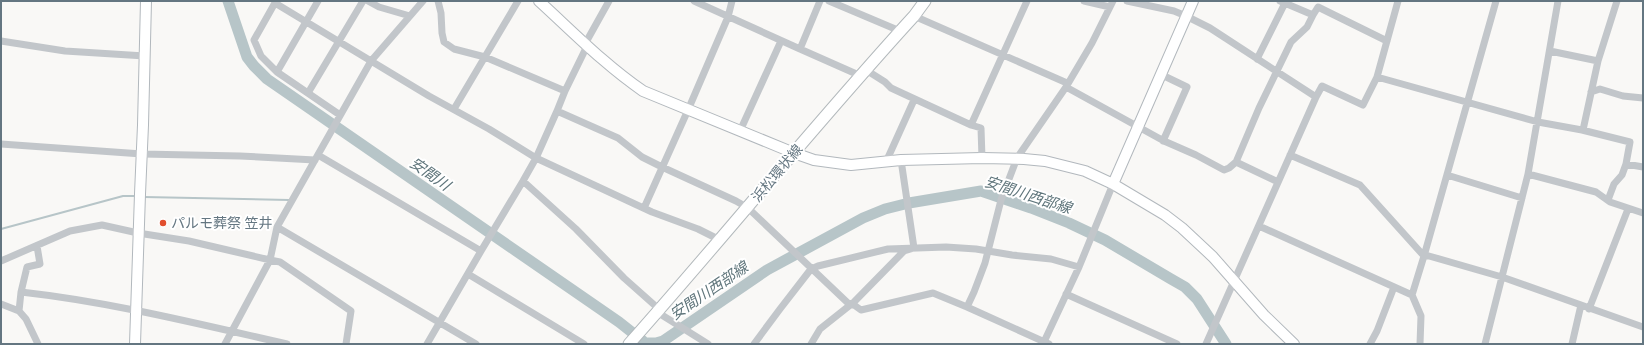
<svg xmlns="http://www.w3.org/2000/svg" width="1644" height="345" viewBox="0 0 1644 345" font-family="Figtree,'Noto Sans JP',sans-serif">
<style>
.lines{fill:none;stroke-linecap:round;stroke-linejoin:round}
.stream{stroke:#b7c5c8;stroke-width:2}
.river{stroke:#b7c5c8;stroke-width:11}
.secondary-casing{stroke:#b2b8bd;stroke-width:12}
.primary-casing{stroke:#b3b9bc;stroke-width:13}
.street{stroke:#c2c6ca;stroke-width:7}
.secondary{stroke:#fff;stroke-width:10}
.primary{stroke:#fff;stroke-width:11}
.poi-dot{fill:#e14e2e;stroke:#fff;stroke-width:1.5}
.labels{text-anchor:middle;stroke-width:4;stroke-linejoin:round;paint-order:stroke}
.street-label{font-size:14px;fill:#647681;stroke:#fff}
.poi-label{font-size:14px;fill:#647681;stroke:#fff;text-anchor:start}
.water-label{font-size:15px;font-style:italic;fill:#5f757b;stroke:#fff}
</style>
<rect width="100%" height="100%" fill="#f9f8f6"/>
<g class="lines">
<path class="stream" d="M144,197L289,200
M1,229L123,196H137"/>
<path class="river" d="M228,1L247,57L254,66L267,79L619,322L643,341
M647,343H656L663,341L767,270L863,218L885,209L909,203L981,191L1031,208L1069,223L1105,240L1171,279L1185,287L1197,299L1226,344"/>
<g class="secondary-casing">
<path id="secondary" d="M539,1C573,32 605,65 643,91L794,153L814,160L851,165L901,160L982,158L1024,159L1045,161L1085,171L1113,184L1165,215L1182,228L1213,257L1264,315L1294,344
M1113,184L1193,1
M135,344L140,194L143,125L146,1"/>
</g>
<g class="primary-casing">
<path id="primary" d="M629,344C725,236 816,123 914,16L925,1"/>
</g>
<path class="street" d="M276,1L254,40L261,56L277,72L340,115
M368,1L379,7L410,16
M438,1L441,13L442,33L444,42L454,49L485,57L565,91
M694,1L800,49
M820,1L800,49L861,76
M829,1L900,31
M1084,1L1110,7
M1127,1L1174,11L1186,16L1210,28L1316,97
M1280,1L1313,15L1318,7L1387,41
M275,3L429,96L489,129L536,158L652,212L698,229L720,240
M914,16L1067,83
M1,41L65,51L145,56
M585,44L609,1
M587,46L565,91L557,111L618,138L642,157L662,167L736,201L748,208L850,305H854L861,310L933,293L967,307L974,292L985,263L1001,200L1017,158L1066,87L1092,43L1113,1
M1550,51L1598,61
M1257,59L1286,1
M866,70L885,82L891,88L971,125L1027,1
M277,72L318,1
M1160,74L1187,87L1163,141
M1377,77L1398,1
M1066,87L1164,141L1196,155L1224,170L1229,168L1236,162L1278,182
M1591,92L1600,89L1623,96L1643,98
M308,93L363,1
M454,109L518,1
M971,125L981,128L982,158
M1583,130L1598,61L1617,1
M740,131L781,41
M1,144L142,154L240,156L315,160
M318,155L481,251
M1290,155L1360,185L1424,256H1429L1502,277L1643,327
M886,162L914,100
M1236,162L1259,108L1291,42L1307,27L1313,15
M1528,174L1596,192L1610,202L1643,213
M1447,175L1522,198
M523,181L576,229L624,278L660,310
M1608,200L1614,184L1622,175L1626,164
M644,208L688,110L728,17L732,1
M1259,226L1412,295
M277,227L371,61L423,1
M1,261L70,231L102,225L138,233L189,241L270,260L280,262L351,311L346,344
M468,274L584,344
M21,292L27,267L40,264L37,246
M1066,294L1177,344
M1,304L19,311L21,292C111,302 199,324 287,344
M967,307L1049,344
M1589,309L1628,209
M19,311L26,319L38,344
M657,312L708,344
M225,344L270,260L277,227L476,344
M427,344L481,251L523,181L536,158L557,111
M754,344L780,309L811,269L818,266L888,249L946,247L976,249L1012,255L1051,259L1079,267
M811,344L820,329L854,302L904,251L914,248L901,160
M1043,344L1079,267L1113,184
M1206,344L1316,97L1322,86L1363,105L1377,77L1538,122L1582,130L1630,142L1626,164L1643,167
M1370,344L1377,331L1394,287
M1420,344L1421,316L1412,295L1424,256L1496,1
M1485,344L1528,174L1558,1
M1572,344L1581,305"/>
<use href="#secondary" class="secondary"/>
<use href="#primary" class="primary"/>
</g>
<circle class="poi-dot" cx="163" cy="223" r="4"/>
<g class="labels">
<g class="street-label">
<text transform="translate(777 173) rotate(-50)" y="5">浜松環状線</text>
</g>
<g class="poi-label">
<text x="171" y="228">パルモ葬祭 笠井</text>
</g>
<g class="water-label">
<text transform="translate(430 174) rotate(35)" y="5">安間川</text>
<text transform="translate(1028 195) rotate(18)" y="5">安間川西部線</text>
<text transform="translate(709 291) rotate(-34)" y="5">安間川西部線</text>
</g>
</g>
<rect width="1644" height="345" fill="none" stroke="#647681" stroke-width="4"/>
</svg>
